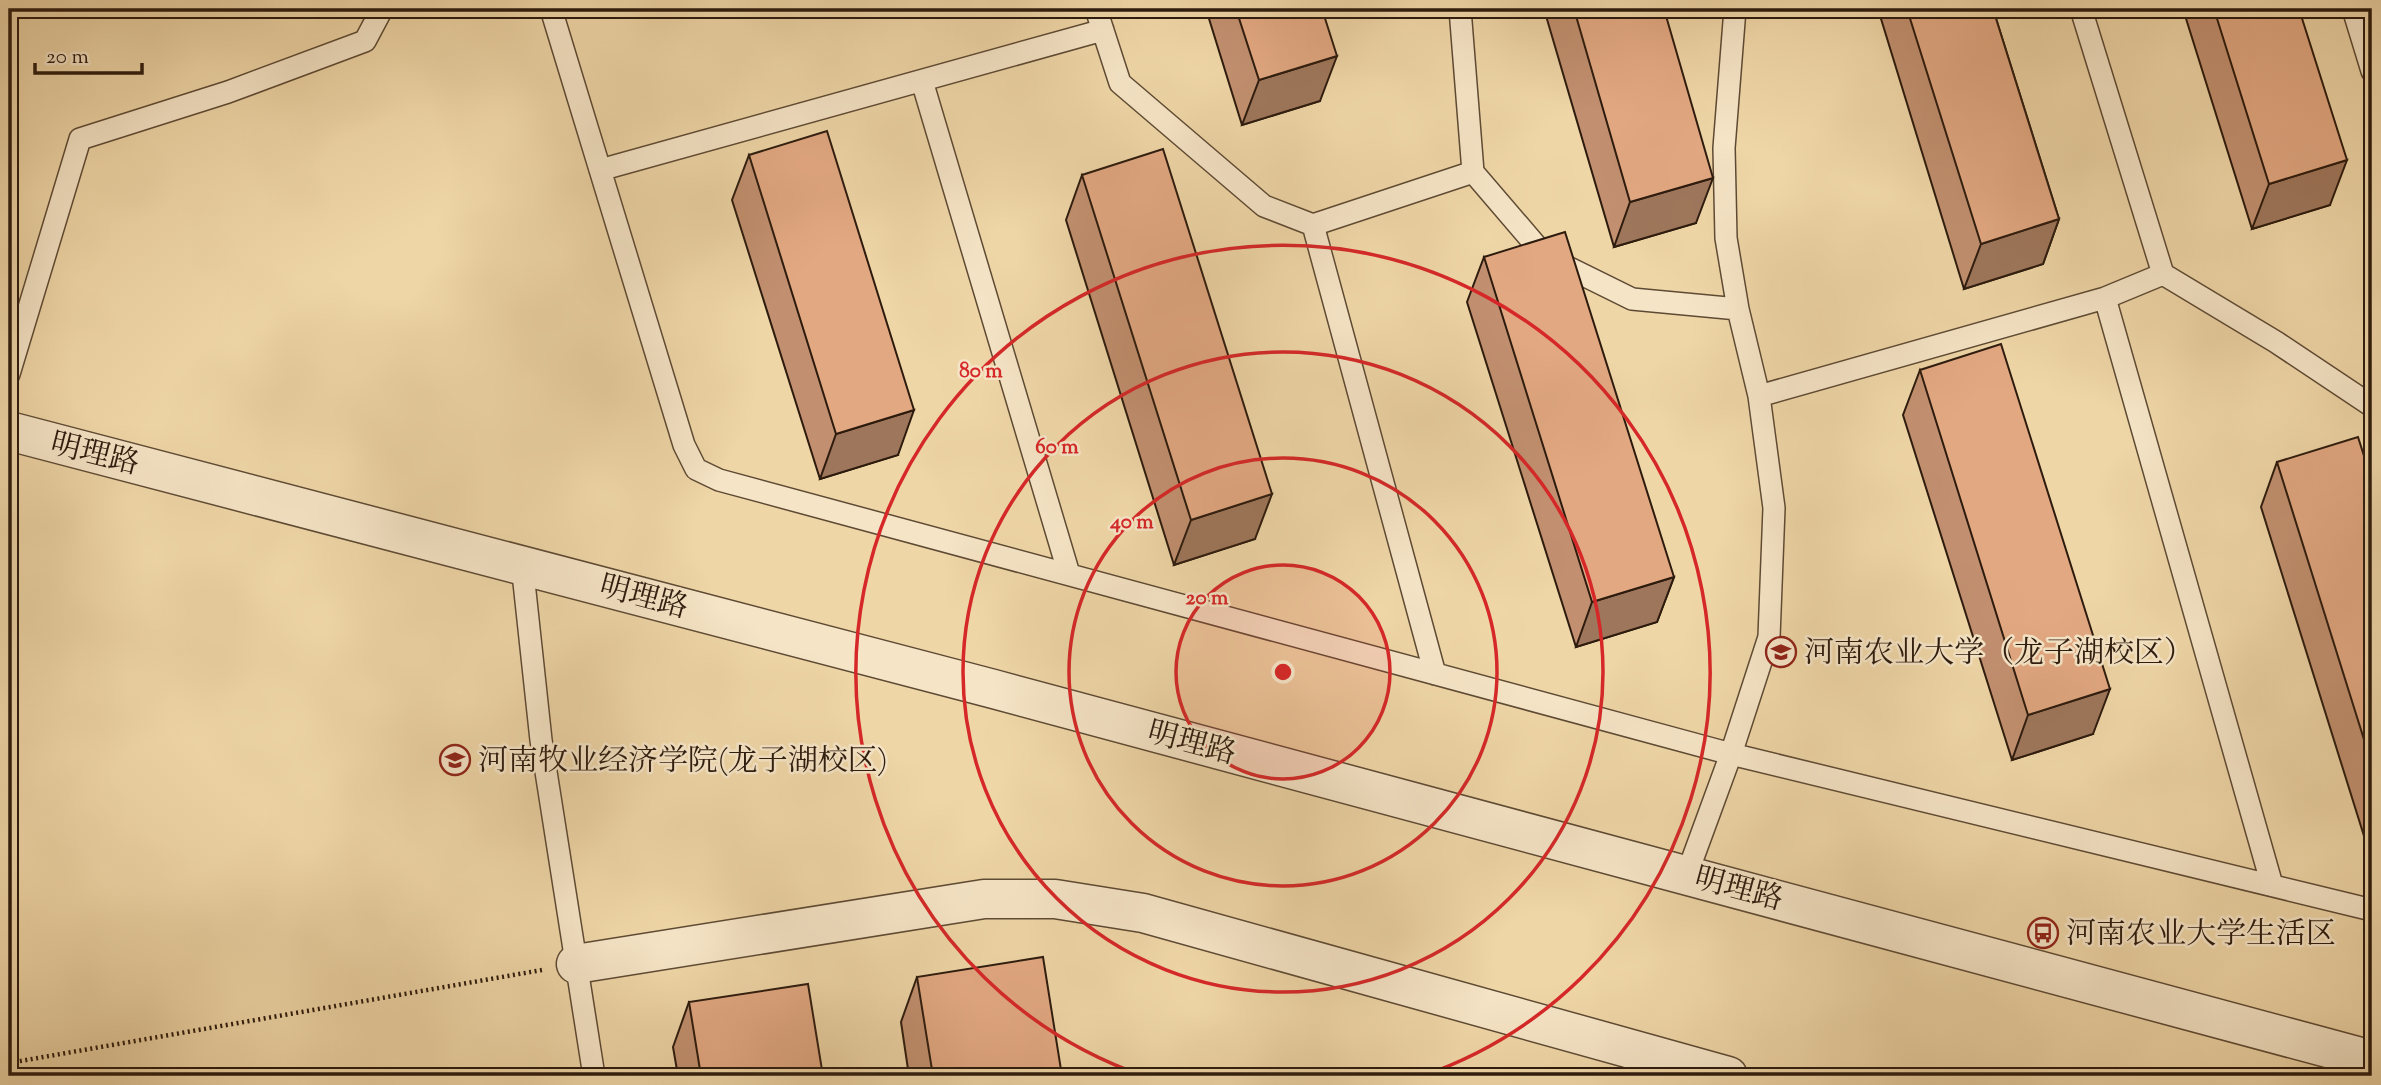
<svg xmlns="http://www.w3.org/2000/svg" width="2381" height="1085" viewBox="0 0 2381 1085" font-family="'Sorts Mill Goudy','Noto Serif SC',serif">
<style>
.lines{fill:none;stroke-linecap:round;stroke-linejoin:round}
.lane-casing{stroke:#5e4a34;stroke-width:24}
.street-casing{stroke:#5e4a34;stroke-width:41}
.path{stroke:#2d1b0e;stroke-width:4.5;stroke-dasharray:2 3.5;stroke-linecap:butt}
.lane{stroke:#f5e4c6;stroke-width:21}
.street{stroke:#f5e4c6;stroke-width:38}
.wall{fill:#c29070;stroke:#2d1b0e;stroke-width:2}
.shaded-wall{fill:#9e765b;stroke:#2d1b0e;stroke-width:2}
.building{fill:#e2a882;stroke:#2d1b0e;stroke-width:2}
.ring{fill:none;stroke:#d62828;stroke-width:3.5}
.labels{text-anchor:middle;stroke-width:5;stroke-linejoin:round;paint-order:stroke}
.street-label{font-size:30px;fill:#2d1b0e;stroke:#f5e4c6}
.poi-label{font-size:30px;fill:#2d1b0e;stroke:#f5e4c6;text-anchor:start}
.centre{fill:#d62828;stroke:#f5e4c6;stroke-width:3.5}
.ring-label{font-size:21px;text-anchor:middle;font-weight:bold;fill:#d62828;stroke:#f5e4c6;stroke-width:5;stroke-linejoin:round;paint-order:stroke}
</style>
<rect width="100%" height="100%" fill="#efd6a7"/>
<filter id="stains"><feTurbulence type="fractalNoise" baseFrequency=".00286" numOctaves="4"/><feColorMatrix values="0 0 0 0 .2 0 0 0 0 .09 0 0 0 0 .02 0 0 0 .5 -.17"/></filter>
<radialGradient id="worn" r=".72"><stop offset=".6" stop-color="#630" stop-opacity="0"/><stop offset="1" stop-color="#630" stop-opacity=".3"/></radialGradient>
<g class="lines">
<g class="lane-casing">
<path id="lane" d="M551,9L684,445L696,469L719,480L1731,754L2372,910
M1096,9L1120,83L1264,206L1313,225L1435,674
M2353,9L2372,71
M922,81L1069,574
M600,170L1103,30
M1473,172L1545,256L1632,299L1738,309
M1313,225L1473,172L1460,9
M2163,274L2276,342L2372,406
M2105,298L2272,885
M9,374L80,139L228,92L365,41L382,9
M1759,396L2105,298L2163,274L2081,9
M522,564L541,740L594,1076
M1687,874L1731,754L1769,637L1774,508L1759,396L1738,309L1726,238L1724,148L1735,9"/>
</g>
<g class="street-casing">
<path id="street" d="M9,431C798,635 1586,846 2372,1060
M576,964L984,899H1055L1143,913L1728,1076"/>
</g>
<path class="path" d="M9,1063L542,970"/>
<use href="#lane" class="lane"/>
<use href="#street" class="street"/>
</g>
<path class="wall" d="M1206,9H1322L1320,101L1242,125Z
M1544,9H1664L1696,223L1614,247Z
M1878,9H1993L2059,219L2043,264L1964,289Z
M2183,9H2299L2330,205L2252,229Z
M749,155L898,455L820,479L732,200Z
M1082,175L1255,539L1174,565L1066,220Z
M1484,257L1674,577L1657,622L1576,647L1467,302Z
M1920,370L2093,734L2012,760L1903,415Z
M2277,462L2372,481V851L2369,852L2261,507Z
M917,977L1062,1076H909L901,1022Z
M689,1002L823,1076H678L673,1047Z"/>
<path class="shaded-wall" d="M1337,56L1320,101L1242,125L1259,80Z
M2347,160L2330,205L2252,229L2269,184Z
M1713,178L1696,223L1614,247L1630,202Z
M2059,219L2043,264L1964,289L1981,244Z
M914,410L898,455L820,479L836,434Z
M1272,494L1255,539L1174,565L1191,520Z
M1674,577L1657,622L1576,647L1592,602Z
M2110,689L2093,734L2012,760L2028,715Z"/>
<path class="building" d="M1236,9H1322L1337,56L1259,80Z
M1574,9H1664L1713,178L1630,202Z
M1907,9H1993L2059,219L1981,244Z
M2214,9H2299L2347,160L2269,184Z
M827,131L914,410L836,434L749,155Z
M1163,149L1272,494L1191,520L1082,175Z
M1565,232L1674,577L1592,602L1484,257Z
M2001,344L2110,689L2028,715L1920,370Z
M2358,437L2372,481V765L2277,462Z
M1043,957L1062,1076H933L917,977Z
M808,984L823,1076H701L689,1002Z"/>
<circle cx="1283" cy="672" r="107" fill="#d62828" fill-opacity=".12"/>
<g class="ring">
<circle cx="1283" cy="672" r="107"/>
<circle cx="1283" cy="672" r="214"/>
<circle cx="1283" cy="672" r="320"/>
<path d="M1144 1076A427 427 0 1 1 1422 1076"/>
</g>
<defs>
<g id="university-ring" transform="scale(1.575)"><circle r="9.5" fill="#f5e4c6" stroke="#8f2418" stroke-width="1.5"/><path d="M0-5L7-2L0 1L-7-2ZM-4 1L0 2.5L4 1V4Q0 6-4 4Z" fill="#8f2418"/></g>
<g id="bus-ring" transform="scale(1.575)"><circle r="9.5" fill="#f5e4c6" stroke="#8f2418" stroke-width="1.5"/><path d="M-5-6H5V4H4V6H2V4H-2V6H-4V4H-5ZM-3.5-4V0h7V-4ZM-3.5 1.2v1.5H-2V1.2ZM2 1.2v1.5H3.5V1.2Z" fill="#8f2418"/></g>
</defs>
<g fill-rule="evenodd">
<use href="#university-ring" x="1781" y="652"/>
<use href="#university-ring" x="455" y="760"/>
<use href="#bus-ring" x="2043" y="933"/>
</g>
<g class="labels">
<g class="street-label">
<text transform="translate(95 453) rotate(14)" y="10">明理路</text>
<text transform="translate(644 596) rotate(15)" y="10">明理路</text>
<text transform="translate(1192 742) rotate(15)" y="10">明理路</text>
<text transform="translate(1739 888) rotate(15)" y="10">明理路</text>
</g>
<g class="poi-label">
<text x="1804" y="662">河南农业大学（龙子湖校区）</text>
<text x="478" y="770">河南牧业经济学院(龙子湖校区)</text>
<text x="2066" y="943">河南农业大学生活区</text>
</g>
</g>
<circle cx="1283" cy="672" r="10" class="centre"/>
<g class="ring-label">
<text x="981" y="377">80 m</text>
<text x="1057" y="453">60 m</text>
<text x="1132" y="528">40 m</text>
<text x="1207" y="604">20 m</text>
</g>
<rect width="2381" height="1085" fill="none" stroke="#efd6a7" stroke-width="35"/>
<rect x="10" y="10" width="2360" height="1064" fill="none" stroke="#2d1b0e" stroke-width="3.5"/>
<rect x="18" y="18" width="2346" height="1050" fill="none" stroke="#2d1b0e" stroke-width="2"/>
<path d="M35 63v10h107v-10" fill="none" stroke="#2d1b0e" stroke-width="3.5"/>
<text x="46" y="63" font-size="21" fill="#2d1b0e" stroke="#f5e4c6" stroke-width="5" paint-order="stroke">20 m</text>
<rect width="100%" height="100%" filter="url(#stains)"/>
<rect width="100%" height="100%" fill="url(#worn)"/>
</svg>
